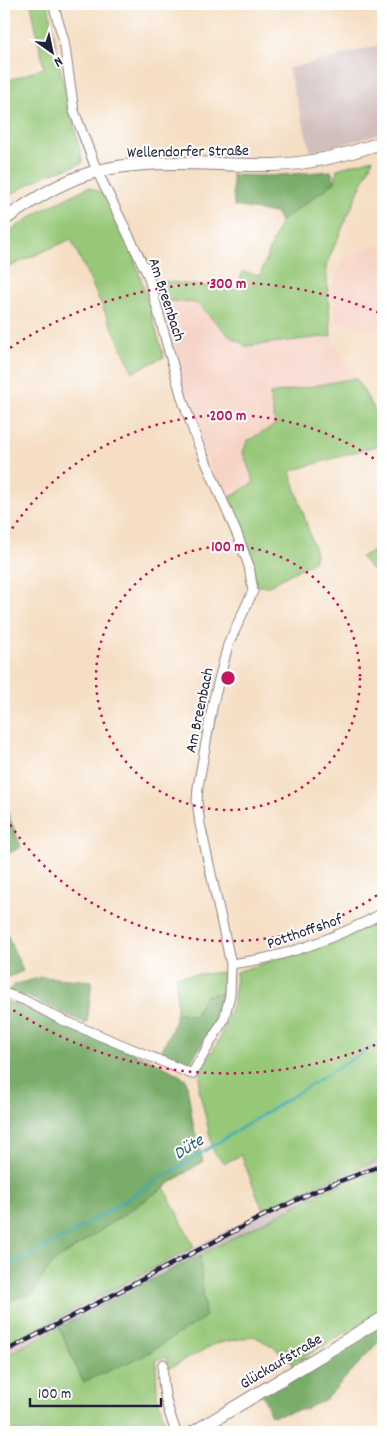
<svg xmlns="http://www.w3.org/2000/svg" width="387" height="1436" viewBox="0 0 387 1436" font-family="Dekko,sans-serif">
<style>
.built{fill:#f6d2c4}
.industrial{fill:#d1bfbe}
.green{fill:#96c878;stroke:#5c755a}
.forest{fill:#78ac68;stroke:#4d6752}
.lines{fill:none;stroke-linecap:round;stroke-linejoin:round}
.stream{stroke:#3babb8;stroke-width:2.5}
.street-casing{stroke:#8c807f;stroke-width:11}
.secondary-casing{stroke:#8c807f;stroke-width:14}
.street{stroke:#fff;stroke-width:9}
.secondary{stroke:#fff;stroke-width:12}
.rail-casing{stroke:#22223b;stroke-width:4.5}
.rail{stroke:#fff;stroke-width:2.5;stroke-dasharray:8;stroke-linecap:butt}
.ring{fill:none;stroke:#c2185b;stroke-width:2.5;stroke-dasharray:2.5 5}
.labels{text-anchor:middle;stroke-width:4;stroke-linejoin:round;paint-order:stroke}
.street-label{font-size:16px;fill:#22223b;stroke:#fff}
.water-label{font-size:18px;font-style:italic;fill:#2d6073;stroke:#fff}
.centre{fill:#c2185b;stroke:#fff;stroke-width:2.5}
.ring-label{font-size:15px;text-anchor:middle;font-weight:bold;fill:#c2185b;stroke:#fff;stroke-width:4;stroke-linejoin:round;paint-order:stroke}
</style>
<rect width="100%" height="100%" fill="#fff"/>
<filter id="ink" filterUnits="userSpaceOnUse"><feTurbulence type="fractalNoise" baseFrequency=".02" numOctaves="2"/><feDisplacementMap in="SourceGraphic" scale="10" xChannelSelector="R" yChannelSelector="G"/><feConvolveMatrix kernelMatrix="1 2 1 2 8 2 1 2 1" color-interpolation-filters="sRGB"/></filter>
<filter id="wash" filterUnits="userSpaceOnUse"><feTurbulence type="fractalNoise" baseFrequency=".0096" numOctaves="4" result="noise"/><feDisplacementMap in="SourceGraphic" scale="20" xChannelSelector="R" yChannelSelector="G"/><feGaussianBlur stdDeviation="1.12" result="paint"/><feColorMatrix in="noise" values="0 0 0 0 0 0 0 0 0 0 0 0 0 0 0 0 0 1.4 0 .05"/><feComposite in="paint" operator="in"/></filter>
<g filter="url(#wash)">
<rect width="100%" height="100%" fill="#f5dec3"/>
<path class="built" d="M383,244V326L370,329L336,321L332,287L345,257Z
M158,300L196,303L230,337L246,346L331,336L356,378L270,394L275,425L247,441L254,482L225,501L195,426L174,364Z"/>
<path class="industrial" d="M383,44V132L358,140L311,152L288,69Z
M383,1159V1168L326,1190L4,1357V1346L194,1247L323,1182Z"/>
<path class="green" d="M31,4H48L59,64L83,163L46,175L4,198V82L44,68Z
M373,159L326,265L331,336L246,346L231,337L196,303L158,300L155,280L236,290L243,272L260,275L281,221L335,182L337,169Z
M88,187L104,194L133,253L164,357L133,372L71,239L4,269V235L39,212Z
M356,378L383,424V444L290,471L316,554L314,561L269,586H258L225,501L254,482L243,453L247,441L275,425L270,394Z
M383,547V581L360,557Z
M383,921V1159L323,1182L263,1210L241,1155L225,1163L214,1153L199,1089L201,1069L219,1040L234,1000L236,972L327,943Z
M225,972L222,993L206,995L194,1016L177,1012L176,976Z
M383,1168V1310L293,1364L274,1347L254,1336L215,1344L167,1369V1357L156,1360L157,1395L167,1432H4V1357L59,1327L83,1382L205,1317L200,1255L326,1190Z
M164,1187L194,1247L4,1346V1301L31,1294L51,1264Z"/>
<path class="forest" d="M331,171L335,182L281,221L275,213L234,206L232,175L268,176Z
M4,803L21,847L4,856Z
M4,927L23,971L4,979Z
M41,977L92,981L87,1024L26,996L8,991L14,985Z
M222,993L216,1021L192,1060L189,1070L159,1056L172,1029L177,1012L194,1016L206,995Z
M4,1000L156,1062L186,1079L193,1124L203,1161L51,1264L32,1294L4,1301Z
M200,1255L205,1317L145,1355L83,1382L59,1327Z
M383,1324V1337L326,1399L306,1409L271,1416L264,1398L258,1392Z"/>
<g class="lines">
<path class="stream" d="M4,1268L69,1235L383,1040"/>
</g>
</g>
<g filter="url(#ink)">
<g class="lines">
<g class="street-casing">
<path id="street" d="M231,964C284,958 336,938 383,913
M4,993L24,1000L60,1019L192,1074L224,1019L230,995L231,964L200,824L197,801L198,787L213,703L228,645L253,591L249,566L237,534L197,441L182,398L148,275L97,171L74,111L64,41L53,4
M163,1364C161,1388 168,1410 176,1432"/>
</g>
<g class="secondary-casing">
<path id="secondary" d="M4,220C29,202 67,178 98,171C155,157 214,166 272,165C310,164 347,155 383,142
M194,1432L383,1318"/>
</g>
<use href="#street" class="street"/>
<use href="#secondary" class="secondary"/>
<g class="rail-casing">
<path id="rail" d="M4,1352L265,1215L324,1187L383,1165"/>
</g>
<use href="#rail" class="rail"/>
</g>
</g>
<g class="ring">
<circle cx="228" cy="678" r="132"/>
<path d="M383 891A263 263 0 0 1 4 815M4 541A263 263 0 0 1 383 465"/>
<path d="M382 1042A395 395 0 0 1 4 1004M4 352A395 395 0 0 1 382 314"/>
</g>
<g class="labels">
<g class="street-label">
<text transform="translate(188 150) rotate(-1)" y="6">Wellendorfer Straße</text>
<text transform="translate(168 299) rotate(72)" y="6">Am Breenbach</text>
<text transform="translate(198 710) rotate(-78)" y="6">Am Breenbach</text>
<text transform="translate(304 930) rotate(-19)" y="6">Potthoffshof</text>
<text transform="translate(280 1360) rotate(-31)" y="6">Glückaufstraße</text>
</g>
<g class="water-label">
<text transform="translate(188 1146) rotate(-32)" y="6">Düte</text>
</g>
</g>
<circle cx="228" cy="678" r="8" class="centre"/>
<g class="ring-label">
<text x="228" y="288">300 m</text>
<text x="228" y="420">200 m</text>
<text x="228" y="551">100 m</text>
</g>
<rect width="387" height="1436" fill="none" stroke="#fff" stroke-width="20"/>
<g transform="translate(52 52) rotate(147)" stroke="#ffffff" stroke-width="4" paint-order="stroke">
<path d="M0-4L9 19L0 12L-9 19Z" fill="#22223b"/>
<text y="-8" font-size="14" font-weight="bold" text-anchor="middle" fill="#22223b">N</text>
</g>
<path d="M30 1398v8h131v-8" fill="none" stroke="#22223b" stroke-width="2.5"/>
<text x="38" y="1398" font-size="15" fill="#22223b" stroke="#ffffff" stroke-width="4" paint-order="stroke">100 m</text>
</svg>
